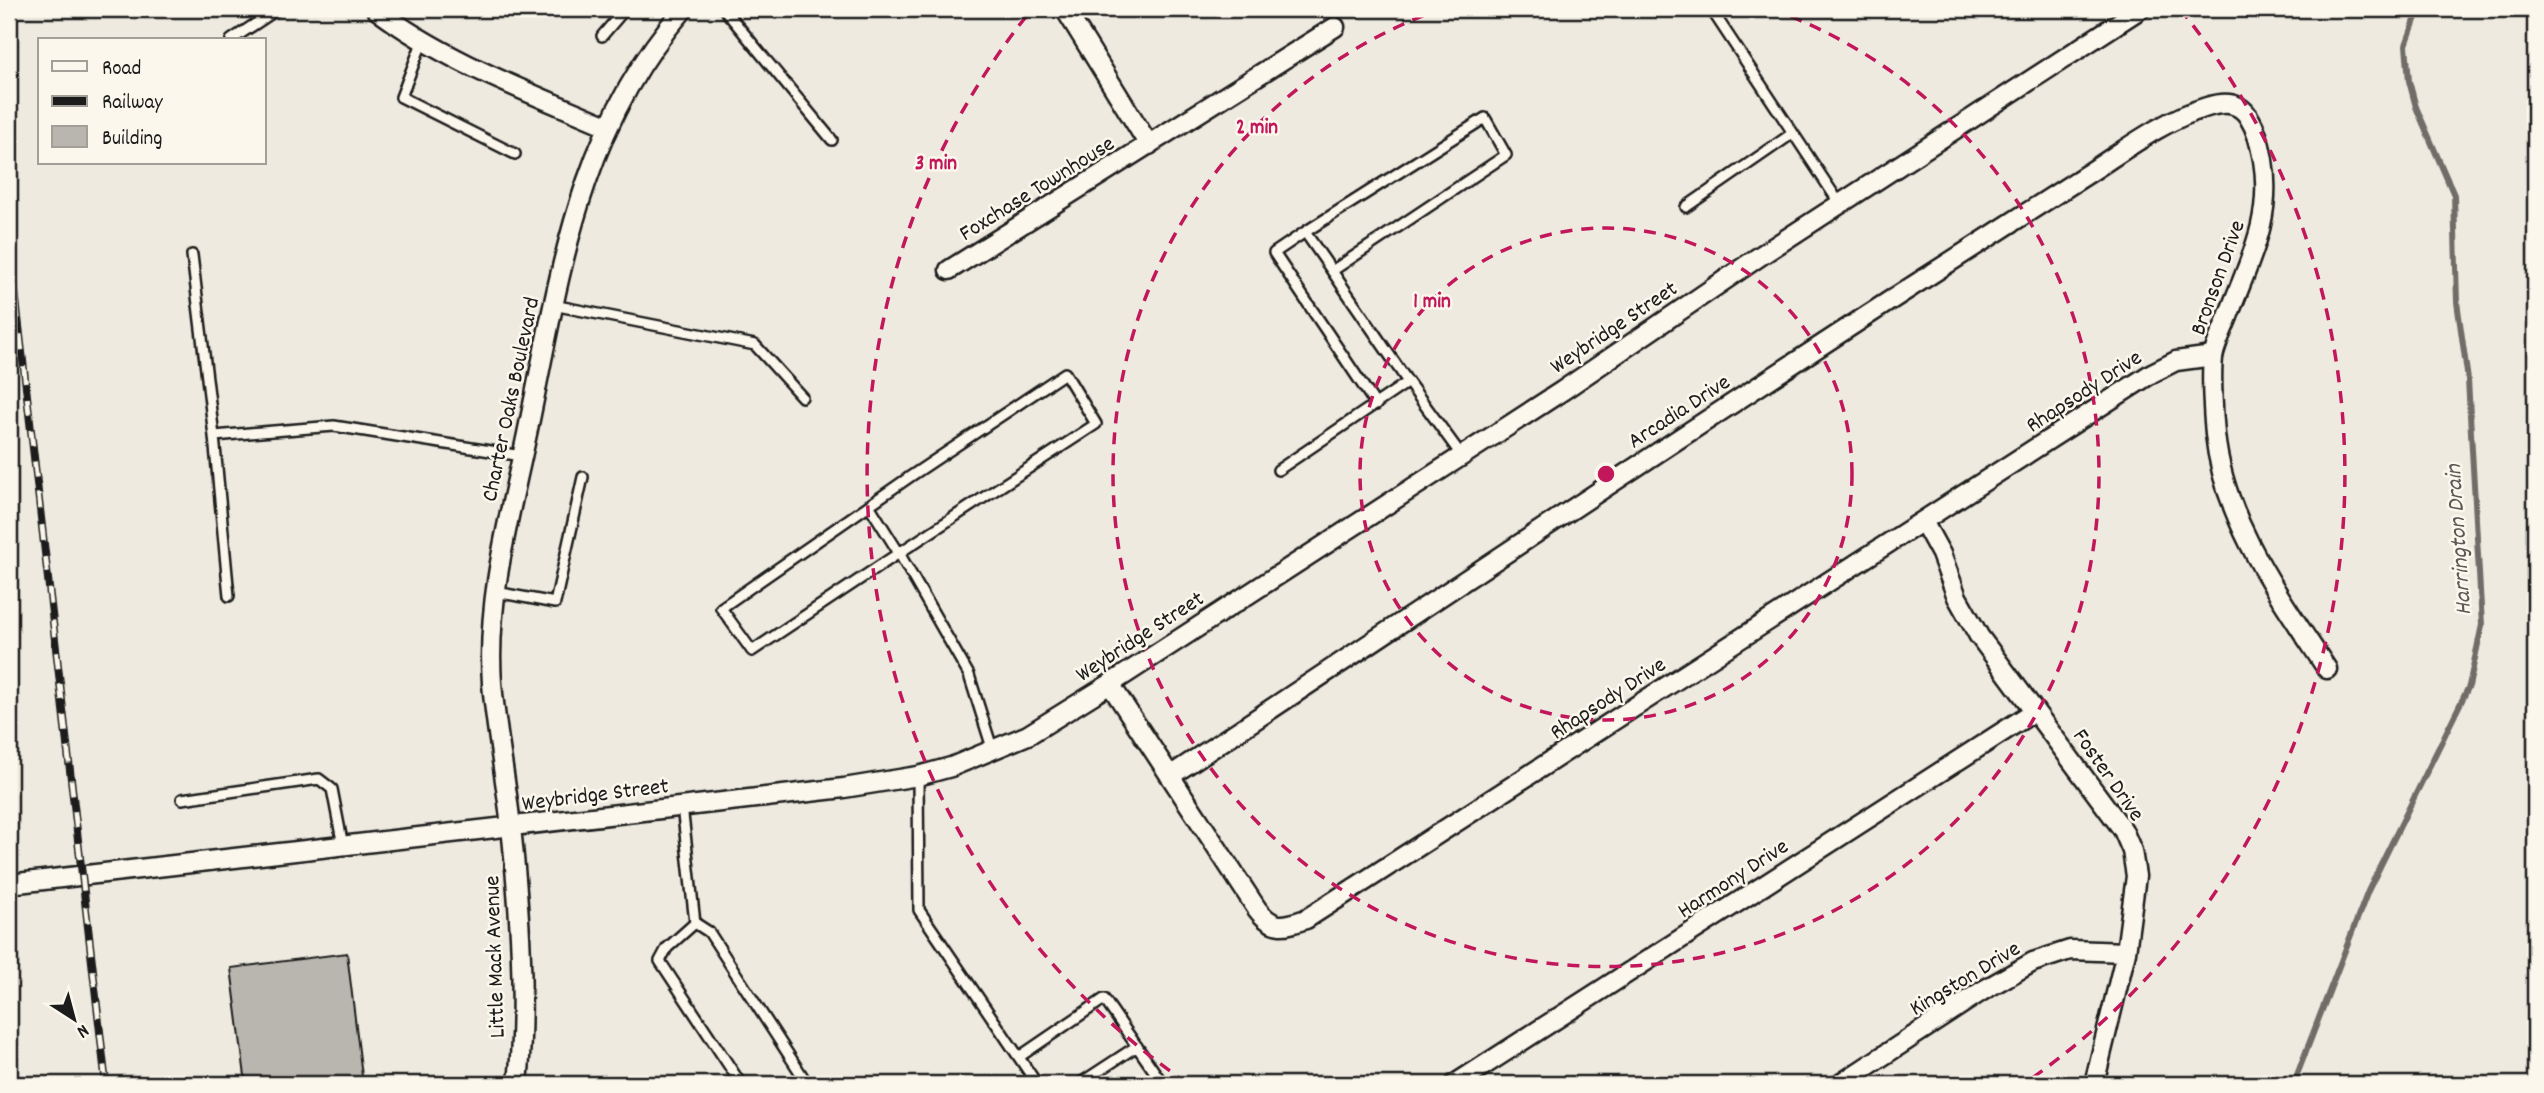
<svg xmlns="http://www.w3.org/2000/svg" width="2544" height="1093" viewBox="0 0 2544 1093" font-family="Dekko,sans-serif">
<style>
.lines{fill:none;stroke-linecap:round;stroke-linejoin:round}
.stream{stroke:#6f6d69;stroke-width:6}
.building{fill:#b9b6af;stroke:#1c1c1c;stroke-width:2}
.lane-casing{stroke:#1c1c1c;stroke-width:14}
.street-casing{stroke:#1c1c1c;stroke-width:23}
.lane{stroke:#fbf7ec;stroke-width:9}
.street{stroke:#fbf7ec;stroke-width:18}
.rail-casing{stroke:#1c1c1c;stroke-width:8}
.rail{stroke:#fbf7ec;stroke-width:5;stroke-dasharray:16;stroke-linecap:butt}
.ring{fill:none;stroke:#c2185b;stroke-width:3.5;stroke-dasharray:12 9}
.labels{text-anchor:middle;stroke-width:5;stroke-linejoin:round;paint-order:stroke}
.street-label{font-size:23px;fill:#1c1c1c;stroke:#fbf7ec}
.water-label{font-size:24px;font-style:italic;fill:#5a5956;stroke:#fbf7ec}
.centre{fill:#c2185b;stroke:#fbf7ec;stroke-width:3.5}
.ring-label{font-size:21px;text-anchor:middle;font-weight:bold;fill:#c2185b;stroke:#fbf7ec;stroke-width:5;stroke-linejoin:round;paint-order:stroke}
</style>
<rect width="100%" height="100%" fill="#eeeadf"/>
<filter id="ink" filterUnits="userSpaceOnUse"><feTurbulence type="fractalNoise" baseFrequency=".0143" numOctaves="2"/><feDisplacementMap in="SourceGraphic" scale="14" xChannelSelector="R" yChannelSelector="G"/><feConvolveMatrix kernelMatrix="1 2 1 2 8 2 1 2 1" color-interpolation-filters="sRGB"/></filter>
<g filter="url(#ink)">
<g class="lines">
<path class="stream" d="M2296,1084L2295,1080L2368,891L2469,686L2482,625L2468,380L2457,302L2454,195L2416,107L2409,81L2406,45L2419,9"/>
</g>
<path class="building" d="M347,953L363,1084H246L231,968Z"/>
<g class="lines">
<g class="lane-casing">
<path id="lane" d="M724,9L832,140
M1711,9L1840,204
M602,36L625,9
M231,40L278,9
M423,40L401,97L515,154
M1686,207L1793,133
M1305,232L1274,253L1376,405
M192,255L214,436
M1332,271L1305,232L1485,118L1506,155L1332,271L1408,382L1462,456
M553,305L755,345L802,397
M1278,470L1408,382
M869,505L899,553L1096,424L1065,373L911,476L721,608L752,651L899,553L969,675L993,751
M496,592L555,603L583,477
M229,596L214,436L334,426L522,456
M918,776L919,910L1037,1084
M182,799L319,779L332,789L343,846
M682,806L695,923
M695,923L709,932L805,1080L799,1084
M695,923L667,948L660,961L741,1084
M1019,1057L1104,999L1163,1084
M1079,1084L1137,1046"/>
</g>
<g class="street-casing">
<path id="street" d="M376,9C444,61 529,92 607,126
M1065,9L1149,145
M949,270L1335,27
M1924,523L1941,554L1957,597L1979,636L2123,830L2132,851L2136,876L2126,952L2094,1084
M1110,684L1257,909C1273,930 1283,927 1306,919L2152,373L2176,361L2213,356
M1170,776C1421,610 1672,441 1925,278C1981,242 2036,207 2092,171C2127,148 2166,119 2207,107C2223,102 2238,101 2248,116C2257,130 2260,144 2263,160C2273,219 2249,261 2229,314C2224,328 2215,344 2213,358C2211,377 2213,414 2215,434C2224,522 2280,597 2327,669
M9,884L844,788L918,776L951,767L1028,735L1110,684L1562,391L1760,256L2140,9
M518,1084C526,999 520,912 511,827C506,779 496,731 492,683C486,599 510,515 527,434C559,282 577,130 684,9
M1455,1084L2035,711
M1840,1084L1982,991L2033,962L2070,950L2126,952"/>
</g>
<use href="#lane" class="lane"/>
<use href="#street" class="street"/>
<g class="rail-casing">
<path id="rail" d="M9,239L106,1084"/>
</g>
<use href="#rail" class="rail"/>
</g>
</g>
<g class="ring">
<circle cx="1606" cy="474" r="246"/>
<path d="M1771 9A493 493 0 1 1 1441 9"/>
<path d="M1187 1083A739 739 0 0 1 1032 9M2180 9A739 739 0 0 1 2025 1083"/>
</g>
<g class="labels">
<g class="street-label">
<text transform="translate(1036 187) rotate(-32)" y="8">Foxchase Townhouse</text>
<text transform="translate(2216 277) rotate(-70)" y="8">Bronson Drive</text>
<text transform="translate(1613 326) rotate(-34)" y="8">Weybridge Street</text>
<text transform="translate(2083 390) rotate(-33)" y="8">Rhapsody Drive</text>
<text transform="translate(509 399) rotate(-78)" y="8">Charter Oaks Boulevard</text>
<text transform="translate(1678 410) rotate(-33)" y="8">Arcadia Drive</text>
<text transform="translate(1139 635) rotate(-33)" y="8">Weybridge Street</text>
<text transform="translate(1607 697) rotate(-33)" y="8">Rhapsody Drive</text>
<text transform="translate(2110 774) rotate(55)" y="8">Foster Drive</text>
<text transform="translate(595 793) rotate(-7)" y="8">Weybridge Street</text>
<text transform="translate(1732 877) rotate(-33)" y="8">Harmony Drive</text>
<text transform="translate(493 957) rotate(-92)" y="8">Little Mack Avenue</text>
<text transform="translate(1964 977) rotate(-31)" y="8">Kingston Drive</text>
</g>
<g class="water-label">
<text transform="translate(2457 540) rotate(-94)" y="8">Harrington Drain</text>
</g>
</g>
<circle cx="1606" cy="474" r="10" class="centre"/>
<g class="ring-label">
<text x="1257" y="133">2 min</text>
<text x="936" y="169">3 min</text>
<text x="1432" y="307">1 min</text>
</g>
<rect width="2544" height="1093" fill="none" stroke="#fbf7ec" stroke-width="35"/>
<rect x="18" y="18" width="2509" height="1058" fill="none" stroke="#1c1c1c" stroke-width="2.5" filter="url(#ink)"/>
<rect x="38" y="38" width="228" height="126" fill="#fbf7ec" stroke="#a29f99" stroke-width="2"/>
<rect x="52" y="61" width="35" height="10" fill="#fbf7ec" stroke="#a29f99" stroke-width="2"/>
<text x="102" y="74" font-size="21" fill="#1c1c1c">Road</text>
<rect x="52" y="96" width="35" height="10" fill="#1c1c1c" stroke="#a29f99" stroke-width="2"/>
<text x="102" y="108" font-size="21" fill="#1c1c1c">Railway</text>
<rect x="52" y="126" width="35" height="21" fill="#b9b6af" stroke="#a29f99" stroke-width="2"/>
<text x="102" y="144" font-size="21" fill="#1c1c1c">Building</text>
<g transform="translate(74 1019) rotate(144)" stroke="#fbf7ec" stroke-width="5" paint-order="stroke">
<path d="M0-5L12 26L0 18L-12 26Z" fill="#1c1c1c"/>
<text y="-10" font-size="19" font-weight="bold" text-anchor="middle" fill="#1c1c1c">N</text>
</g>
</svg>
